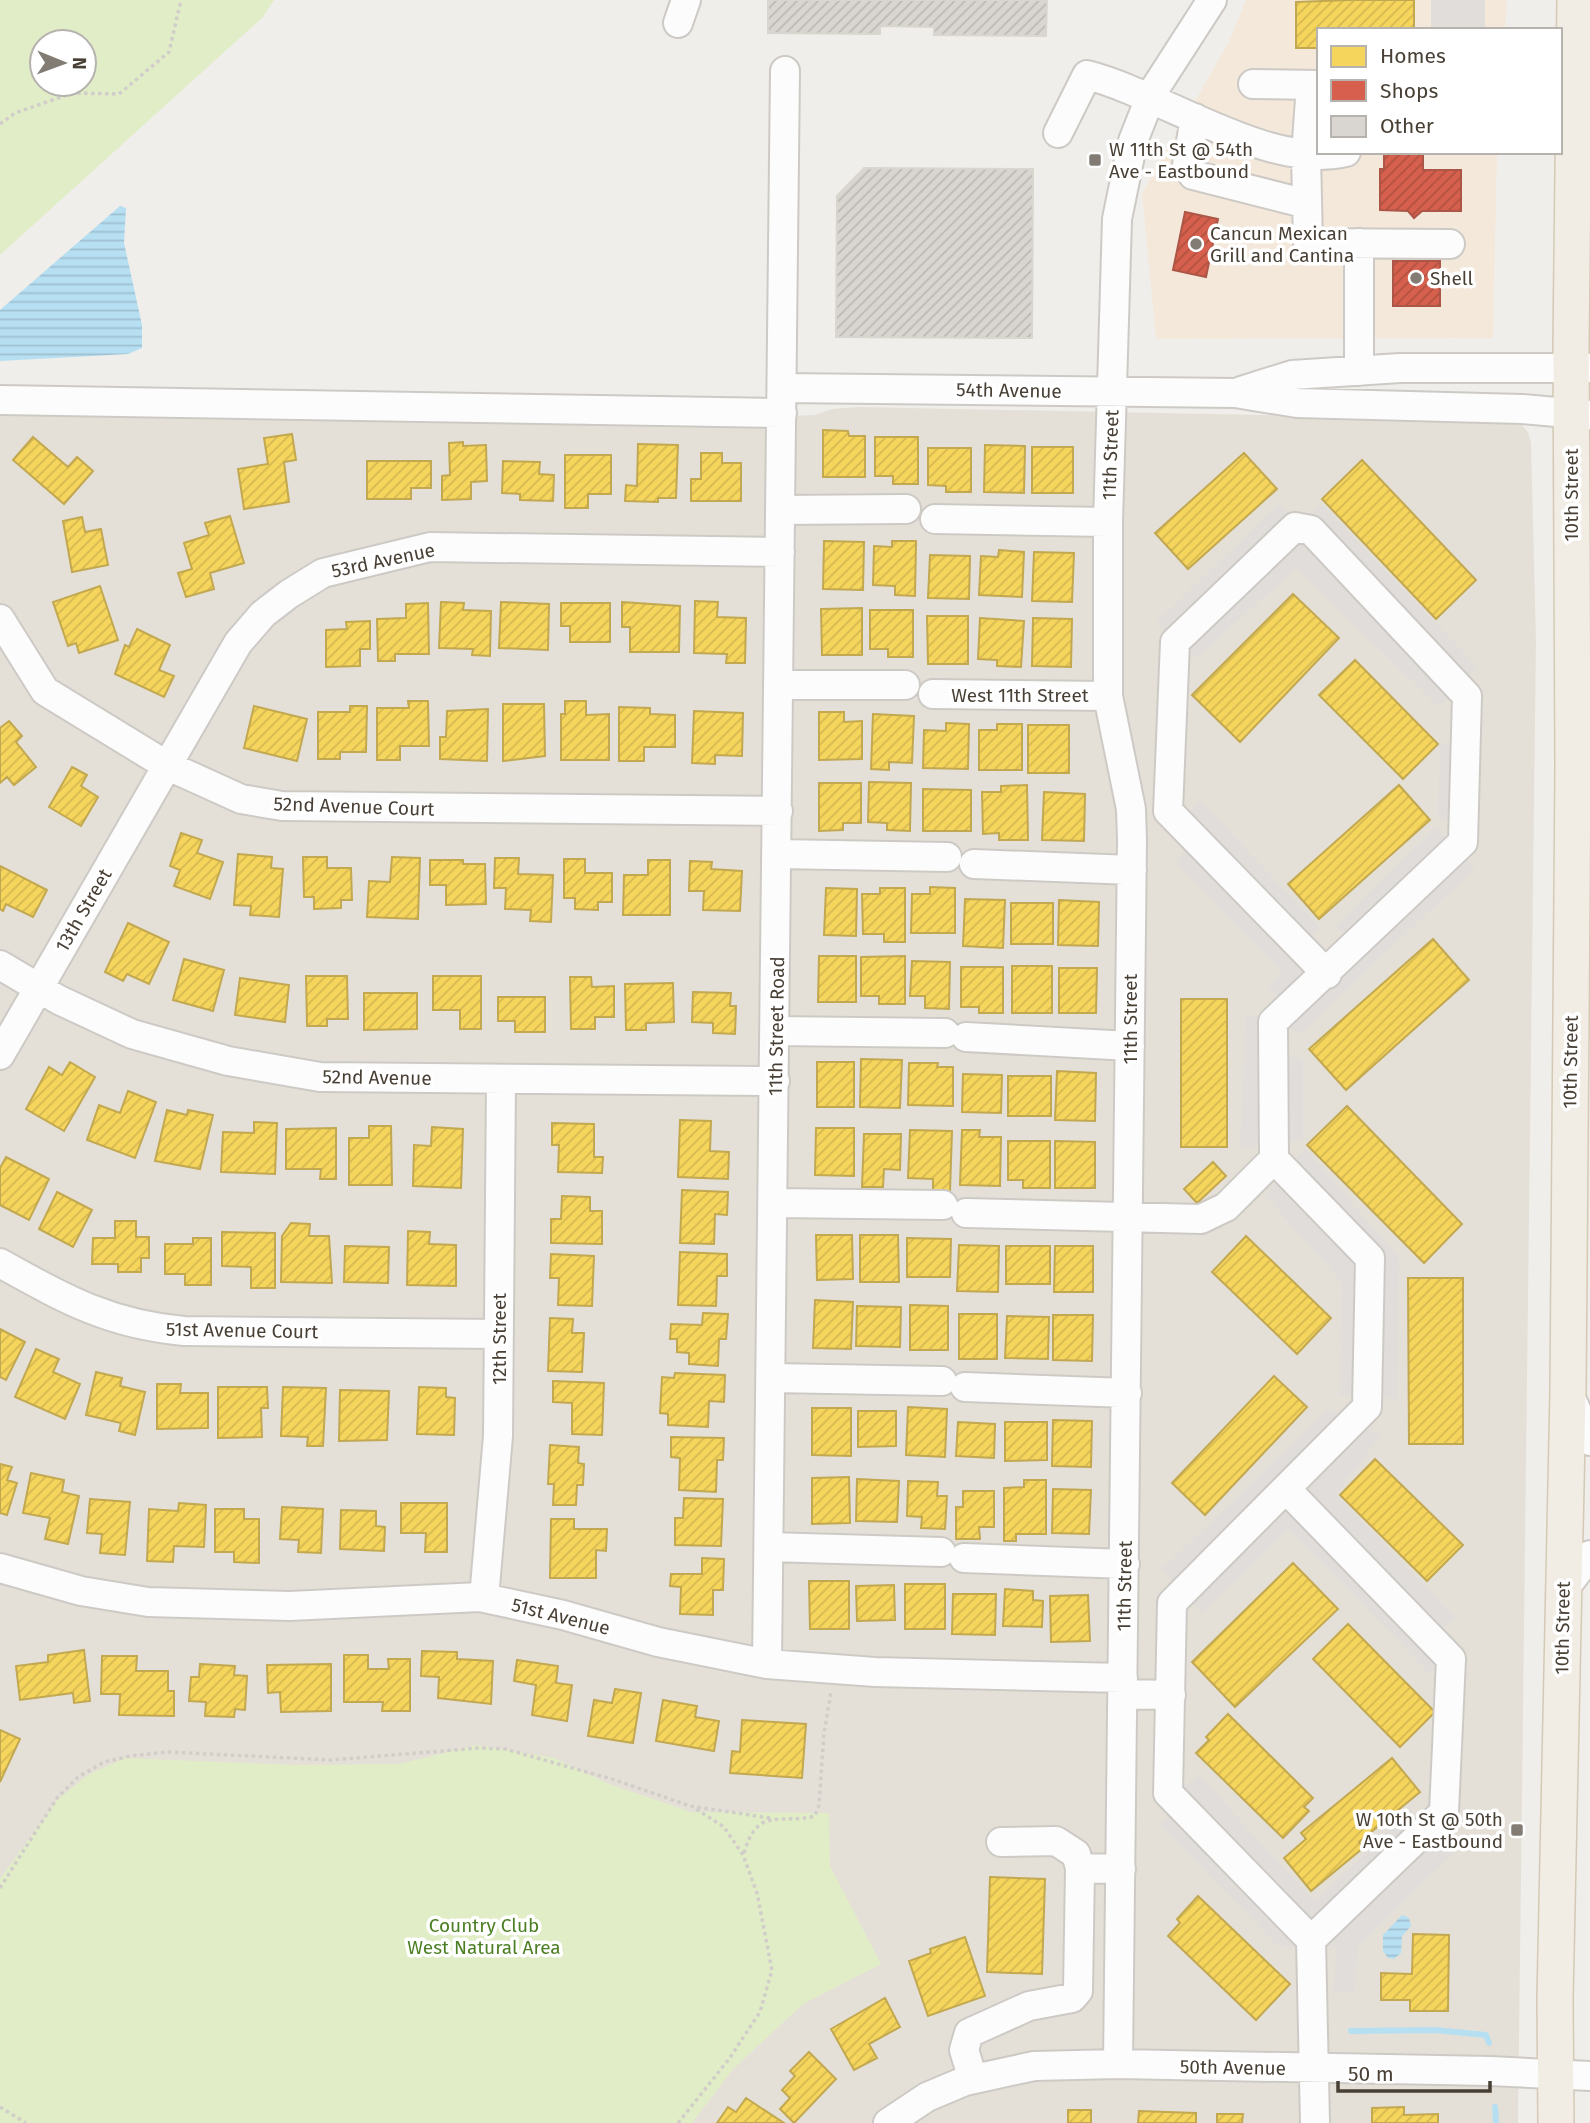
<svg xmlns="http://www.w3.org/2000/svg" width="1590" height="2123" viewBox="0 0 1590 2123" font-family="'Fira Sans',sans-serif">
<style>
.residential{fill:#e5e0d7}
.commercial{fill:#f4e8db}
.green{fill:#e1edc7;fill-rule:evenodd}
.parking{fill:#e0ddda}
.water{fill:url(#water-rules)}
.homes{fill:url(#homes-hatch);stroke:#c2a850;stroke-width:2}
.shops{fill:url(#shops-hatch);stroke:#ab5646;stroke-width:2}
.lines{fill:none;stroke-linecap:round;stroke-linejoin:round}
.stream{stroke:#b6dff2;stroke-width:6}
.building{fill:url(#building-hatch);stroke:#d9d5cf;stroke-width:2}
.minor-casing{stroke:#cdcac6;stroke-width:32}
.major-casing{stroke:#d4c9b5;stroke-width:38}
.path{stroke:#d1ceca;stroke-width:3.5;stroke-dasharray:3.5 3.5;stroke-linecap:butt}
.minor{stroke:#fdfcfc;stroke-width:28}
.major{stroke:#f1ece4;stroke-width:35}
.poi-dot{fill:#837c74;stroke:#fff;stroke-width:2.5}
.labels{text-anchor:middle;stroke-width:7;stroke-linejoin:round;paint-order:stroke}
.poi-label{font-size:19px;fill:#483f35;stroke:#fff;text-anchor:start}
.street-label{font-size:19px;fill:#483f35;stroke:#fff}
.park-label{font-size:19px;fill:#4c7f23;stroke:#fff}
</style>
<defs>
<pattern id="water-rules" width="6" height="5" patternUnits="userSpaceOnUse" patternTransform="scale(1.75)"><rect width="6" height="5" fill="#b6dff2"/><path d="M0 2.5h6" fill="none" stroke="#9ec0d0"/></pattern>
<pattern id="homes-hatch" width="6" height="6" patternUnits="userSpaceOnUse" patternTransform="scale(1.75)"><rect width="6" height="6" fill="#f6d55c"/><path d="M-1 1l2-2M0 6l6-6M5 7l2-2" fill="none" stroke="#d4b851"/></pattern>
<pattern id="shops-hatch" width="6" height="6" patternUnits="userSpaceOnUse" patternTransform="scale(1.75)"><rect width="6" height="6" fill="#d6604d"/><path d="M-1 1l2-2M0 6l6-6M5 7l2-2" fill="none" stroke="#b05141"/></pattern>
<pattern id="building-hatch" width="6" height="6" patternUnits="userSpaceOnUse" patternTransform="scale(1.75)"><rect width="6" height="6" fill="#d9d5d1"/><path d="M-1 1l2-2M0 6l6-6M5 7l2-2" fill="none" stroke="#bcb8b4"/></pattern>
</defs>
<rect width="100%" height="100%" fill="#f0eeea"/>
<path class="residential" d="M0,407L766,417L815,415L832,409L859,407L1517,420L1528,432L1531,443L1536,641L1518,2123H0Z"/>
<path class="commercial" d="M1246,0H1507L1505,30H1319V152H1497L1493,338L1156,339L1142,193L1229,42Z"/>
<path class="green" d="M0,0H274L263,17L0,255ZM42,42H84V84H42Z
M477,1745L554,1758L609,1784L691,1812L829,1813L830,1866L881,1964L803,2004L733,2069L692,2123H0V1879L57,1800L88,1775L125,1758L295,1765L399,1764Z"/>
<path class="parking" d="M1431,0H1485V30H1431Z
M1278,504L1289,514L1309,515L1322,505L1478,667L1439,707L1296,568L1197,658L1156,623Z
M1455,743L1453,818L1438,819L1440,744Z
M1201,802L1319,926L1309,940L1325,959L1348,938L1335,926L1435,827L1475,868L1301,1033L1285,1027L1284,1056L1303,1058V1139L1240,1148L1246,1015L1264,1016L1279,999L1268,986L1282,972L1176,863L1186,848V814Z
M1305,1148L1399,1258L1398,1399L1340,1395L1342,1283L1265,1195Z
M1329,1409L1381,1436L1336,1494L1456,1619L1441,1629L1440,1663L1430,1674L1289,1529L1202,1613L1162,1569Z
M1199,1775L1315,1902L1410,1809L1454,1853L1358,1946L1354,1993H1334L1336,1946H1278L1160,1825L1173,1814L1165,1802Z"/>
<path class="water" d="M120,206L126,208L124,243L142,325V348L128,354L0,361V310Z
M1402,1915L1409,1918L1411,1926L1402,1936L1401,1953L1394,1959L1388,1958L1383,1951V1935Z"/>
<path class="homes" d="M1350,0H1414V30H1319V48H1296V2Z
M823,430L848,431L849,436H865V477H823Z
M292,434L296,460L284,462L289,502L244,509L238,469L268,464L264,438Z
M33,437L68,467L77,457L93,471L64,504L13,460Z
M875,437H918V484H893V476H875Z
M463,442V446L486,445L487,481L471,482V499L442,500V476L450,475L449,443Z
M638,444L678,445L676,498H658V502L625,501L626,485L637,486Z
M985,445L1025,446L1024,493L984,492Z
M1032,447H1073V493H1032Z
M928,448H971V492H946V486L928,485Z
M701,453H722V463H741V501H691V479H701Z
M1244,453L1277,489L1188,569L1155,533Z
M565,455H611V494H588V508H565Z
M1362,460L1476,580L1436,619L1322,499Z
M367,461H431V488H411V499H367Z
M503,461L540,462L539,474L554,475L553,501L520,500V494L502,493Z
M230,516L244,563L210,573L214,589L186,597L178,573L192,569L184,543L209,535L205,523Z
M82,517L85,532L101,529L108,565L72,572L63,521Z
M824,541L864,542L863,590L823,589Z
M892,541H916L915,596L895,595V586L873,585L874,546L892,547Z
M999,550L1024,552L1022,597L979,595L981,556L998,557Z
M1034,552L1074,553L1072,602L1032,601Z
M930,555L970,556L969,599L928,598Z
M100,586L118,640L79,653L76,643L68,646L53,602Z
M1293,594L1339,638L1240,742L1192,695Z
M695,601L718,602L717,617L746,618L745,663H726L727,654L694,653Z
M441,602L464,603L463,610L491,611L490,656L472,655L473,649L439,648Z
M501,602L549,604L548,650L499,648Z
M622,602L680,606L679,652H630V627H622Z
M428,603L429,654H395V661H378L377,619L406,618V604Z
M561,603H610V642H570V626H561Z
M862,608V655H822L821,609Z
M870,610H913V657H888V649H870Z
M927,616H968V664H928Z
M980,618L1024,621L1021,667L997,666V660L978,659Z
M1033,618L1072,619L1071,667L1032,666Z
M370,621V649H360V666L326,667V630L347,629L346,622Z
M137,629L170,645L159,670L174,676L164,697L115,674L125,645L129,647Z
M1355,660L1438,744L1403,779L1319,695Z
M408,701H428L429,746H400V760H377V708H409Z
M565,701H586V715L609,714V760H561V714H565Z
M503,704H544L545,756L503,761Z
M254,706L307,719L297,761L244,748Z
M350,706H367L366,752H340V759H318V712H350Z
M619,707L650,708V714L675,715V747H644V761H619Z
M488,709L487,761L440,759V737H446L447,711Z
M694,711L743,713L742,756L715,755V764L692,763Z
M819,712H844V722L862,721V759L819,760Z
M873,714L914,716L912,763L889,762V770L871,769Z
M9,721L22,736L16,742L36,767L14,785L7,777L0,783V728Z
M946,723L969,724L968,769L923,768L924,730L946,731Z
M997,724H1022V770H979V730H997Z
M1028,725H1069V773H1028Z
M72,767L87,775L81,786L98,797L81,826L49,807Z
M869,782L911,783L910,831L887,830V823L868,822Z
M819,783H861V823H843V830L819,831Z
M1027,785L1028,840H999V833L983,834L982,792H1001V786Z
M1399,785L1430,820L1319,919L1288,884Z
M923,789L971,790V831H923Z
M1044,792L1085,794L1084,841L1042,840Z
M181,833L202,840L197,853L223,862L210,899L174,886L180,870L170,866Z
M238,854L272,857L271,868L283,869L279,917L250,915L251,906L234,905Z
M303,857H327V868H351L352,900H341V908L314,909V897H304Z
M392,857L420,858L418,919L367,917L369,881L390,882Z
M495,858H519L518,874L553,875L551,922L530,921L531,910L505,909L506,888H494Z
M564,859H585V873H612V902H598V910L575,909V898H564Z
M430,860H463V864H485L486,904L446,905V885H430Z
M648,860H670V915H623L624,875H648Z
M690,861L712,862L711,869L742,871L740,911L703,910L704,891H689Z
M0,866L47,890L33,917L6,904L3,911L0,909Z
M930,887L955,888V933H911L912,894H930Z
M826,888L857,889L856,936L824,935Z
M880,888H905V942H884V934H863L862,894H880Z
M965,899L1005,900L1003,948L963,946Z
M1059,900L1099,902L1098,946L1058,945Z
M1011,903H1053V944H1011Z
M128,923L169,942L149,984L127,974L123,981L105,972Z
M1433,939L1469,980L1346,1090L1309,1049Z
M819,956H856V1002H818Z
M905,956V1004H879V996H861V957Z
M184,959L224,970L213,1011L173,1000Z
M912,961L950,962L949,1009L925,1008V996H910Z
M1012,966H1052V1013H1012Z
M961,967H1003V1013H979V1007H961Z
M1059,968H1097L1096,1013H1059Z
M306,976H347L348,1019H327V1026H307Z
M433,976H481V1029H460V1010H433Z
M570,977H591L592,987L614,986V1017H595V1029H571Z
M240,978L289,985L285,1022L235,1015Z
M673,983L674,1022L646,1023V1030H626L625,984Z
M693,992L731,993L730,1006H736L735,1034L713,1033V1023L692,1022Z
M364,993H417V1029L364,1030Z
M498,997H545V1032H515V1021H498Z
M1181,999H1227V1147H1181Z
M861,1059L902,1060L900,1108L860,1107Z
M70,1062L95,1077L64,1131L26,1109L49,1067L62,1075Z
M817,1062H854V1107H817Z
M909,1063H938L937,1067H953V1106L908,1105Z
M1057,1071L1096,1073L1095,1121L1055,1120Z
M963,1074L1002,1075L1001,1113L962,1112Z
M1008,1076H1051V1116H1008Z
M128,1091L156,1102L135,1158L87,1140L99,1105L120,1113Z
M1347,1106L1462,1224L1424,1263L1307,1145Z
M167,1110L187,1115L188,1110L213,1115L200,1169L155,1161Z
M680,1120L711,1121L710,1151L729,1152L728,1179L678,1177Z
M254,1122L277,1123L275,1174L221,1172L223,1132L254,1133Z
M552,1123L594,1124V1157H603L602,1173L558,1172L559,1145H552Z
M369,1126H391L392,1185H349V1138H369Z
M432,1127L463,1129L461,1188L413,1186L414,1145L431,1146Z
M336,1128V1179H320L321,1169H286V1129Z
M816,1128H854V1176L815,1175Z
M910,1130L952,1131L950,1191L933,1190V1179L908,1178Z
M962,1130H980L979,1137H1001L1000,1186L960,1185Z
M864,1134H901L900,1170L884,1169L883,1187H862Z
M1008,1141H1050V1188H1023V1180H1008Z
M1055,1141L1095,1142V1188H1055Z
M6,1157L49,1179L29,1220L0,1205V1168Z
M1213,1162L1226,1176L1197,1203L1184,1189Z
M682,1190L728,1192L727,1215L715,1214L714,1244L680,1243Z
M57,1192L92,1210L73,1247L39,1229Z
M562,1196L590,1197V1211H602V1244L551,1243V1219H561Z
M115,1221H136V1237H149V1258H141V1272H118V1264H92L93,1238H115Z
M291,1223L310,1224L309,1236H329L332,1283L281,1282L282,1236Z
M408,1231L430,1232L429,1244L456,1245V1286L407,1285Z
M222,1232L275,1233V1288H251V1267L222,1266Z
M816,1235H852L853,1279L817,1280Z
M860,1235H898L899,1282H860Z
M1246,1236L1331,1318L1297,1354L1212,1272Z
M193,1238H211V1285H185V1274H165V1244H193Z
M907,1238L951,1239L950,1277H907Z
M959,1245L999,1246L998,1292L957,1291Z
M345,1246L389,1247L388,1283L344,1282Z
M1006,1246H1050V1284H1006Z
M1055,1246H1093V1292H1054Z
M680,1252L727,1254V1276H717L716,1306L678,1305Z
M551,1254L594,1256L592,1306L558,1305L559,1278H550Z
M1408,1278H1463V1444H1409Z
M815,1300L853,1302L851,1349L813,1348Z
M910,1305L948,1306V1350H910Z
M857,1306L901,1307L900,1347L856,1346Z
M703,1313L728,1314L726,1339H719L718,1366L689,1364V1353L677,1352V1339H670L671,1324L702,1325Z
M959,1314H997V1359H959Z
M1053,1315H1093L1092,1361L1053,1360Z
M1007,1316L1049,1317L1048,1359L1005,1358Z
M550,1318L573,1319L572,1333H584L582,1372L548,1371Z
M0,1329L25,1342L6,1380L0,1377Z
M36,1349L59,1359L53,1372L80,1384L65,1419L15,1397Z
M96,1372L122,1378L120,1386L145,1392L135,1435L119,1431L121,1423L86,1415Z
M675,1373L725,1375L724,1402L709,1401L708,1427L668,1425V1414L660,1413L662,1377L674,1378Z
M1274,1376L1307,1407L1205,1515L1172,1483Z
M553,1381L604,1383L602,1435L572,1434V1403L553,1402Z
M157,1384H181L180,1393H208V1428L157,1429Z
M218,1387H267L268,1408H261L262,1437L218,1438Z
M283,1387L326,1388L323,1446H307L308,1437L281,1436Z
M419,1387L446,1388V1397L455,1398L454,1435L417,1434Z
M340,1390L389,1391L387,1440L339,1441Z
M908,1407L947,1409L945,1457L906,1455Z
M812,1408H851V1456L812,1455Z
M858,1411H896V1446L858,1447Z
M1053,1420L1092,1421L1091,1467L1052,1466Z
M958,1422L995,1424L994,1458L956,1456Z
M1005,1422H1047V1460L1005,1461Z
M671,1437L724,1438L723,1460H717L716,1492L679,1490L680,1458L671,1457Z
M550,1445L579,1447L578,1463L584,1464L583,1485H577L576,1505H553L554,1484H548Z
M1375,1459L1463,1545L1427,1581L1340,1495Z
M0,1464L12,1467L7,1480L17,1483L7,1515L0,1513Z
M31,1473L64,1480L62,1492L79,1496L68,1544L45,1539L50,1518L23,1513Z
M849,1477L850,1523L812,1524V1478Z
M857,1479L899,1481L897,1522L856,1521Z
M1024,1480H1046V1534H1016V1541H1004V1488L1024,1487Z
M908,1481L938,1482L937,1496H947L945,1529L921,1528L922,1517L907,1516Z
M1053,1489L1091,1490L1089,1534L1052,1533Z
M963,1491H994V1527H979L980,1539H956V1507H963Z
M684,1498L723,1499L721,1546L675,1545V1518H683Z
M90,1499L130,1502L125,1555L100,1553L102,1534L87,1533Z
M179,1503L206,1505L204,1547L174,1546L173,1562L147,1561L149,1509L178,1511Z
M401,1503H447V1552H425L426,1533H401Z
M282,1507L323,1509L321,1553L298,1552L299,1540L280,1539Z
M215,1509H244V1519H259V1563L234,1562V1552H215Z
M341,1510L376,1511V1526L385,1527L384,1551L340,1549Z
M551,1519H574V1529H607L606,1551L596,1550V1578H550Z
M702,1558L724,1559L723,1590H713V1615L680,1614L681,1587L670,1586L671,1574H702Z
M1293,1563L1338,1609L1235,1707L1192,1662Z
M809,1581H849V1629H810Z
M905,1584H945V1629H905Z
M894,1585L895,1620L857,1621L856,1586Z
M1005,1589L1033,1591V1600L1043,1601L1042,1627L1003,1626Z
M953,1594H996L995,1635L952,1634Z
M1088,1595L1090,1641L1051,1642L1050,1596Z
M1348,1624L1435,1712L1400,1747L1313,1659Z
M84,1650L90,1701L74,1703L73,1693L20,1700L16,1666L48,1662V1655Z
M422,1651L457,1652V1659L493,1661L491,1704L438,1698L439,1677L421,1676Z
M344,1655H368V1669H389L388,1659H410V1711H382L383,1702H344Z
M102,1656H137L136,1671H168V1691H174V1716L119,1715L120,1694H101Z
M517,1660L558,1666L556,1683L572,1685L567,1721L532,1715L536,1685L514,1681Z
M200,1664L235,1666L234,1675L247,1676L245,1710L235,1709L234,1717L205,1716L206,1702L189,1701L191,1677H199Z
M331,1664V1711L281,1712L280,1692L268,1693L267,1665Z
M615,1689L641,1693L633,1743L588,1736L594,1700L612,1703Z
M663,1700L697,1706L695,1717L719,1721L714,1751L656,1741Z
M1228,1714L1313,1798L1304,1807L1309,1811L1283,1838L1196,1753L1209,1740L1206,1737Z
M742,1720L806,1724L802,1778L730,1773L732,1751L740,1752Z
M0,1730L20,1739L0,1782Z
M1392,1758L1420,1792L1359,1842L1363,1848L1311,1891L1284,1858L1306,1839L1301,1833Z
M990,1877L1045,1879L1042,1974L987,1972Z
M1198,1896L1290,1984L1256,2020L1168,1936L1180,1923L1177,1919Z
M1413,1934L1449,1935L1448,2011H1410V2000H1381V1973L1412,1974Z
M965,1937L985,1996L928,2016L909,1961L931,1953L930,1949Z
M885,1998L900,2027L869,2044L877,2058L854,2070L831,2029Z
M809,2052L836,2079L794,2123L780,2109L790,2098L782,2090L795,2076L790,2071Z
M746,2098L784,2123H717L728,2107L736,2112Z
M1404,2107V2115L1438,2114V2123H1372V2108Z
M1068,2110H1091V2123H1068Z
M1139,2111L1196,2113V2123H1138Z
M1217,2114H1243L1242,2123H1217Z"/>
<path class="shops" d="M1384,153L1423,154V170H1461V211H1422L1414,218L1408,211L1380,210V169H1384Z
M1185,212L1218,219L1206,277L1173,270Z
M1393,261H1440V306H1393Z"/>
<g class="lines">
<path class="stream" d="M1351,2031L1435,2030L1486,2035L1489,2043
M1495,2107L1496,2123"/>
</g>
<path class="building" d="M768,0H1047L1046,36L934,35V27L880,26V34L768,33Z
M864,168L1033,169L1032,338L836,337L837,196Z"/>
<g class="lines">
<g class="minor-casing">
<path id="minor" d="M678,23L686,0
M1253,84L1319,85
M1311,85L1306,155L1308,243L1450,244
M1195,118L1187,165L1193,175L1307,204
M1058,133L1087,75C1162,94 1269,171 1346,152
M1359,243V371
M783,388L1235,393L1297,403L1522,409L1590,415
M1241,391L1292,375L1400,368H1590
M0,400L782,413
M781,510L906,509
M935,519L1108,522
M0,619L45,691L166,765L241,799L282,806L778,811
M779,685H905
M933,694L1108,696
M777,854L947,857
M974,864L1132,870
M0,965L59,1000L132,1034L228,1061L320,1077L775,1081
M776,1031L945,1033
M966,1037L1130,1046
M0,1055L238,643L263,614L289,594L323,573L430,547L780,552
M774,1203L943,1205
M966,1213L1201,1219L1226,1207L1274,1159
M0,1263C65,1299 108,1324 184,1331L499,1334
M772,1378L942,1381
M965,1387L1127,1393
M1570,1396L1590,1441
M1287,1490L1451,1659L1444,1812L1311,1940
M769,1547L941,1552
M964,1558L1125,1564
M0,1568L81,1591L148,1602L290,1606L480,1597L563,1615L658,1642L767,1664L875,1672L1123,1678
M1562,1592L1590,1555
M484,1598L498,1436L501,1079
M767,1664L785,71
M1123,1694L1171,1695
M1001,1842L1056,1841L1076,1854L1080,1868
M1118,2064L1132,840L1131,809L1108,696V522L1117,219L1133,141L1152,93L1212,0
M973,2079L964,2050L969,2033L1029,2006L1072,1998L1078,1991L1080,1868L1121,1869
M888,2123L927,2097L965,2081L1034,2066L1118,2064L1490,2071L1590,2076
M1315,2123L1311,1940L1168,1793L1172,1603L1367,1407L1370,1258L1274,1159L1273,1022L1463,842L1467,696L1311,530L1295,527L1175,642L1168,811L1327,974"/>
</g>
<g class="major-casing">
<path id="major" d="M1556,2123L1555,1999L1568,1391L1573,767L1571,346L1575,0"/>
</g>
<path class="path" d="M0,124L15,113L73,93L119,94L169,52L181,0
M744,1853C758,1805 780,1825 815,1816L819,1805L824,1733L831,1692
M0,1888L57,1798L78,1777L104,1762L130,1756L168,1752L331,1760L479,1748L505,1749L615,1780L690,1806L770,1818
M0,2107L26,2123
M678,2123L729,2059L760,2012L772,1970L757,1893L743,1855L724,1827L693,1807"/>
<use href="#minor" class="minor"/>
<use href="#major" class="major"/>
</g>
<g class="poi-dot">
<rect x="1088" y="153" width="14" height="14" rx="3.5"/>
<circle cx="1196" cy="244" r="7"/>
<circle cx="1416" cy="278" r="7"/>
<rect x="1510" y="1823" width="14" height="14" rx="3.5"/>
</g>
<g class="labels">
<g class="poi-label">
<text x="1109" y="156">W 11th St @ 54th<tspan x="1109" dy="22">Ave - Eastbound</tspan></text>
<text x="1210" y="240">Cancun Mexican<tspan x="1210" dy="22">Grill and Cantina</tspan></text>
<text x="1430" y="285">Shell</text>
<text x="1503" y="1826" text-anchor="end">W 10th St @ 50th<tspan x="1503" dy="22">Ave - Eastbound</tspan></text>
</g>
<g class="street-label">
<text transform="translate(1009 390) rotate(1)" y="7">54th Avenue</text>
<text transform="translate(1110 455) rotate(-88)" y="7">11th Street</text>
<text transform="translate(1571 495) rotate(-90)" y="7">10th Street</text>
<text transform="translate(383 560) rotate(-12)" y="7">53rd Avenue</text>
<text x="1020" y="702">West 11th Street</text>
<text transform="translate(354 806) rotate(2)" y="7">52nd Avenue Court</text>
<text transform="translate(83 910) rotate(-60)" y="7">13th Street</text>
<text transform="translate(1130 1019) rotate(-90)" y="7">11th Street</text>
<text transform="translate(776 1026) rotate(-89)" y="7">11th Street Road</text>
<text transform="translate(1570 1062) rotate(-89)" y="7">10th Street</text>
<text transform="translate(377 1077) rotate(1)" y="7">52nd Avenue</text>
<text transform="translate(242 1330) rotate(1)" y="7">51st Avenue Court</text>
<text transform="translate(499 1339) rotate(-90)" y="7">12th Street</text>
<text transform="translate(1124 1586) rotate(-89)" y="7">11th Street</text>
<text transform="translate(561 1616) rotate(14)" y="7">51st Avenue</text>
<text transform="translate(1562 1628) rotate(-89)" y="7">10th Street</text>
<text transform="translate(1233 2067) rotate(1)" y="7">50th Avenue</text>
</g>
<g class="park-label">
<text x="484" y="1932">Country Club<tspan x="484" dy="22">West Natural Area</tspan></text>
</g>
</g>
<rect x="1317" y="28" width="245" height="126" fill="#ffffff" stroke="#b6b2ae" stroke-width="2"/>
<rect x="1331" y="46" width="35" height="21" fill="#f6d55c" stroke="#b6b2ae" stroke-width="2"/>
<text x="1380" y="63" font-size="21" fill="#483f35">Homes</text>
<rect x="1331" y="80" width="35" height="21" fill="#d6604d" stroke="#b6b2ae" stroke-width="2"/>
<text x="1380" y="98" font-size="21" fill="#483f35">Shops</text>
<rect x="1331" y="116" width="35" height="21" fill="#d9d5d1" stroke="#b6b2ae" stroke-width="2"/>
<text x="1380" y="133" font-size="21" fill="#483f35">Other</text>
<g transform="translate(63 63) rotate(91)"><circle r="33" fill="#ffffff" stroke="#b6b2ae" stroke-width="2"/>
<path d="M0-5L12 26L0 18L-12 26Z" fill="#837c74"/>
<text y="-10" font-size="19" font-weight="bold" text-anchor="middle" fill="#483f35">N</text>
</g>
<path d="M1338 2081v10h152v-10" fill="none" stroke="#483f35" stroke-width="3.5"/>
<text x="1348" y="2081" font-size="21" fill="#483f35" stroke="#ffffff" stroke-width="5" paint-order="stroke">50 m</text>
</svg>
